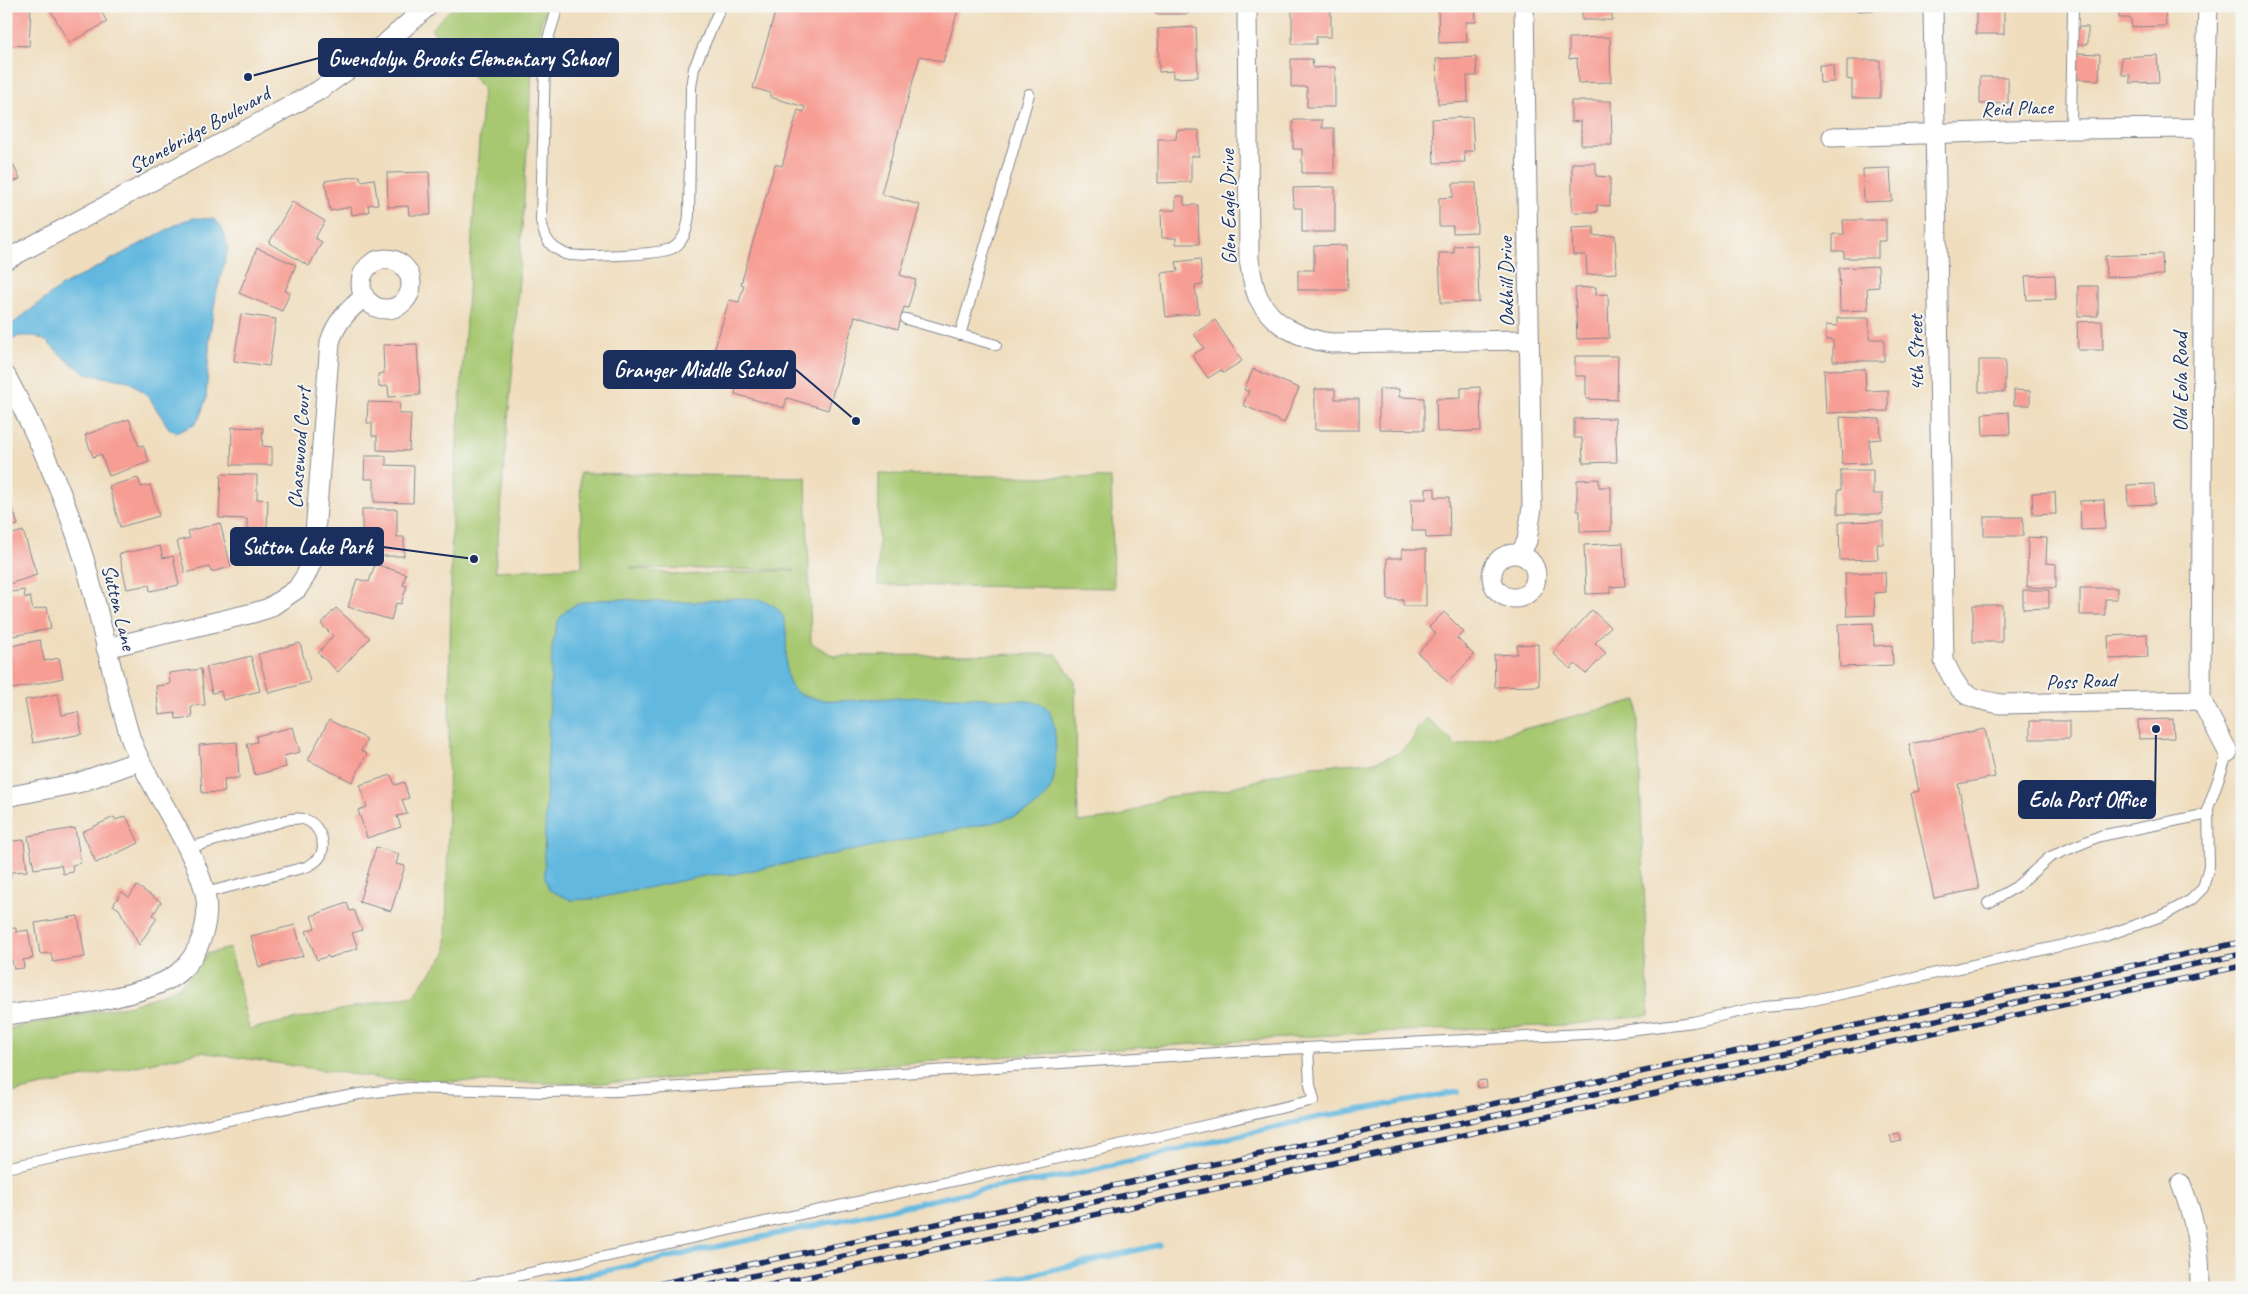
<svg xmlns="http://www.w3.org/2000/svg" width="2248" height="1294" viewBox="0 0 2248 1294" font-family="Caveat,sans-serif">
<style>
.green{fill:#a7c871;stroke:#617c68;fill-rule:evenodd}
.water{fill:#62b8df;stroke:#3e749e}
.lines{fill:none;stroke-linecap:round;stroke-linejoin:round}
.stream{stroke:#62b8df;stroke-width:5.5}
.building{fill:#f79e94}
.service-casing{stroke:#85868e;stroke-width:12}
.minor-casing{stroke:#85868e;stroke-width:21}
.service{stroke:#fff;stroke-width:10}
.minor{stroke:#fff;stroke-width:19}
.rail-casing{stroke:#1b2f5e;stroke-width:5.5}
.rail{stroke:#f6f6f2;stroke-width:4;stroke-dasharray:11;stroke-linecap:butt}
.labels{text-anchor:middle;stroke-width:4;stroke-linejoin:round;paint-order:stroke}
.street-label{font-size:21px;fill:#1b2f5e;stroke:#f6f6f2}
.leader{fill:none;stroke:#1b2f5e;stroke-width:2}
.callout-dot{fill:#1b2f5e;stroke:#f6f6f2;stroke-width:2}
.callout{fill:#1b2f5e;stroke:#1b2f5e;stroke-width:2}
.callout-label{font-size:22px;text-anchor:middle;font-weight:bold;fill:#fff}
</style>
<rect width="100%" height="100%" fill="#f6f6f2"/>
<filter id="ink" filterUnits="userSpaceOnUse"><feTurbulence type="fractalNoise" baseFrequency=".02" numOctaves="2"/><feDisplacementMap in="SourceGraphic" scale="10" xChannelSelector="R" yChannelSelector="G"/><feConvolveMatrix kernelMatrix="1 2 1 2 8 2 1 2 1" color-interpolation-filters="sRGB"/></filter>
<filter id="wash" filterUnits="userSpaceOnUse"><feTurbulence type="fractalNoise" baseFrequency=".0096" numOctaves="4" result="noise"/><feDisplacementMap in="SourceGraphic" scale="20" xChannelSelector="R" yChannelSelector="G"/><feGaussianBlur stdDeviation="1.12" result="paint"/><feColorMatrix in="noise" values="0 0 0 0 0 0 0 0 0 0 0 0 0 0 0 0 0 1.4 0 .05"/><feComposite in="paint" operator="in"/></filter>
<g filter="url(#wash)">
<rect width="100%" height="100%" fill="#efddbd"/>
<path class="green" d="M454,6H547L541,22L533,55L515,340L495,571L582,567L580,473L806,477L811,643L834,656L1056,654L1075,682L1078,822L1119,817L1166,797L1223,790L1286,772L1312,766L1373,762L1397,754L1411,742L1419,726L1427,718L1457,746L1637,700L1649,1015L1567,1025L1376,1032L588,1084L390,1080L201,1052L6,1094V1029L131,1005L158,996L178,987L192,974L207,954L230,948L249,1029L413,995L446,953L452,512L483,88L431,29ZM630,568L794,570H795L681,575Z
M879,474L1111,478L1114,588L878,585Z"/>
<path class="water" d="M194,218L214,219L222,228L228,248L216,295L210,333L206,399L200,417L194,425L178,432L170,430L148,396L129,381L87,374L67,360L46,341L35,336H19L6,343V329L60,287L183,221Z
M622,599C646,601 670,603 694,602C718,601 745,593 769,603C807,620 764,685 807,697C833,704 863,699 890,698C926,697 963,696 999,699C1013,700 1031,699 1044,706C1059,713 1057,771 1052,785C1041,811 1020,814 995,822L734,874L709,875L594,899L571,900L549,890L545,878L544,856L552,649C554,639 555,623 562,615C576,598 602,600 622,599Z"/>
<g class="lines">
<path class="stream" d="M527,1288L979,1190L1061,1177L1319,1117L1458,1092
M975,1288L1159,1245"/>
</g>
<g id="blocks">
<path class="building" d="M6,6H31L29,46L6,45Z
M50,6H98L107,22L69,43L49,7Z
M777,6H959L943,62L920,56L881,194L920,205L900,275L916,280L908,308L904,307L898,329L855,316L828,410L787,398L784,408L735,394L737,383L707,375L729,300L739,302L744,285L741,284L775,164L782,166L798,110L804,112L805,107L770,97L771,93L753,88Z
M1156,6H1188V14H1156Z
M1292,6H1331V37H1316V44H1292Z
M1438,6H1475L1476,22H1466L1467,42L1439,43Z
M1582,6H1612V20H1582Z
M1857,6H1882V10L1857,11Z
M2118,6H2165L2166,26L2131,27V18H2119Z
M1976,7H2004V34H1976Z
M1196,27L1198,77L1173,78V71L1159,72L1158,29Z
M2075,27H2088V44H2075Z
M1610,37L1611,82L1578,83L1577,58L1569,59V38Z
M2077,53L2100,54L2099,80L2077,79Z
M2157,55L2159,82L2130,83V75H2122L2121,57Z
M1476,57L1477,76H1467L1468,102L1438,104L1436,59Z
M1291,59H1312L1313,68L1335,67V107H1307V87H1291Z
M1847,60H1880V98H1852V80L1847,79Z
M1819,65H1833L1834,82L1820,83Z
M1980,77H2008V103L1980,104Z
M1571,101H1611L1612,145H1581V121L1571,122Z
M1472,117L1474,151H1464L1465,162L1434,163L1432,119Z
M1293,120H1322V128H1334V173H1302V149H1293Z
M1177,130H1199V156H1191V182L1158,183V139H1176Z
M6,150L20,179L6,185Z
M1572,163H1596V176L1610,177V206L1597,205V212H1572Z
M1890,168L1892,201L1864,202L1863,169Z
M429,172L431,215H409L408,206L388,207L387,173Z
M360,176L361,181L374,179L378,204L368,205L369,212L352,215L351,207L330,211L325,181Z
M1453,183H1476L1477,232L1453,233V226H1439V198L1453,197Z
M1335,187V232H1302V208H1294L1293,188Z
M1176,196H1184V205H1198L1199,244H1176V238H1162L1161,210H1176Z
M292,202L325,221L315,238L322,242L309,266L269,243Z
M1843,220H1886V241H1878V258H1844V251H1833V234H1844Z
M1594,227V236L1615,235L1617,273L1587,275L1586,255H1573L1572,228Z
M1347,245L1348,290H1298V270H1314V246Z
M1477,245L1479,302L1441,303L1439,253H1454V246Z
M257,248L296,265L285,291L290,293L282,311L239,293Z
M2162,254L2163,275L2106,277L2105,256Z
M1200,259L1203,285L1195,286L1199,313L1166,317L1161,273L1178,271L1176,262Z
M1878,266L1879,287L1867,288L1868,310L1840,311L1839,268Z
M2055,275L2056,299L2027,300L2025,276Z
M2078,286H2098V316H2078Z
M1596,287V295L1608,294L1609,338L1577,339L1575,288Z
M241,314L276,319L269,366L234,361Z
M1837,318H1869V339H1884V361H1833V340H1826V325L1837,326Z
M1215,320L1242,361L1223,373L1221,370L1208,378L1192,355L1204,348L1194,334Z
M2102,321L2103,350H2078L2077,322Z
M417,344L420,395L389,397L388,386L379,387L378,374L384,373L383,345Z
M1575,356H1618L1617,400L1586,399V376H1575Z
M1979,360H2005V392H1979Z
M1253,369L1299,388L1284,423L1243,405L1249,391L1244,390Z
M1865,369L1866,391L1888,390V411L1826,413L1824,370Z
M1480,387L1481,431L1437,432L1436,399L1461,398V388Z
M1315,389H1335V399H1359V430H1315Z
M1379,389H1399V397L1424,398V430L1379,429Z
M2014,390L2030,391V405H2014Z
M368,402L400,403L399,414H411L409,451L377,450V436H372V423H367Z
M2009,412L2010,434L1983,435L1982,414Z
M1840,417L1880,419L1881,439L1869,440L1870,463L1842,464Z
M1615,418L1617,462L1583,463L1582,438H1574V419Z
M129,419L139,446L143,445L149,462L109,476L101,454L93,457L85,435Z
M232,427L263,428L262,446L272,447V465H231Z
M365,456H386V465L414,466L413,503L374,502V479H364Z
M1841,470H1873V494H1883L1882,514H1838V490H1841Z
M221,474L257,475V499L268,500L267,529H247V519L219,518Z
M138,478L141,487L150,485L159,516L120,527L109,486Z
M1599,479V487H1611V531L1580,532V511H1577V480Z
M2154,484L2155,504L2128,505L2127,485Z
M6,488L18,525L6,528Z
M1435,488V497H1449L1450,537L1426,538V531H1412L1411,499H1426V489Z
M2055,492L2056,514L2033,515L2032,493Z
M2104,500L2105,529L2081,530L2080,501Z
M362,509H397V537H404V556H362Z
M1984,517H2023V536H1984Z
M1883,521V544H1877L1878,559L1840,560L1839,522Z
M220,523L231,567L211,572L209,567L185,573L177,541L190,538L188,531Z
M23,531L37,575L6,585V536Z
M2028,537L2047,538L2046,563L2056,564V588L2027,587Z
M1623,543L1625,586L1610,587V593L1586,594L1584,545Z
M160,546L163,558L173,556L179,585L150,591L149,585L127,589L119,554Z
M1402,549H1426V606H1403V600H1388L1387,558H1402Z
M375,564L406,574L403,585L407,586L401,604L396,603L391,620L348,607L357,579L369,582Z
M1885,572L1886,592L1874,593L1875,615L1847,616L1845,573Z
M2080,588H2117V599H2105V615H2080Z
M24,590L25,598L30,597L33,610L47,607L51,629L6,637V593Z
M2023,590H2049V608L2023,609Z
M1973,605H2002V642H1973Z
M336,608L370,638L338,672L318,653L333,636L321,624Z
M1592,610L1610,627L1595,643L1606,653L1586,674L1575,664L1571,669L1553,653Z
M1444,612L1464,632L1457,638L1474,655L1448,682L1418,653L1436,634L1429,627Z
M1873,623L1874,646L1892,645L1893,665L1840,667L1838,624Z
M2147,634L2148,657L2109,659L2108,636Z
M40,640L44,661L59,658L63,678L13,689L6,647Z
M300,643L310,682L269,693L258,654Z
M1538,644L1539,686L1495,687L1494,655L1517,654V645Z
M251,656L260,691L223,700L221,691L212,693L206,667Z
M201,669L205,705L191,706L192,717L176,719L175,713L159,715L156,686L170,684L169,673Z
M58,694L62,715L78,712L82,734L33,743L25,700Z
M2173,719L2174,738L2139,739L2138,720Z
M329,720L367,739L361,751L367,754L352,782L308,760Z
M2030,721H2069V739H2030Z
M293,727L300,752L284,756L286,767L255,775L247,744L257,742L256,736Z
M1985,729L1995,777L1958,784L1979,889L1934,898L1911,793L1919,791L1909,744Z
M237,742L239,778L224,779L225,792L202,793L199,745Z
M391,775L395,785L404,782L409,798L402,800L407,814L397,816L401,827L367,838L358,810L367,807L360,785Z
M126,816L139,843L96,863L82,832L114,817L116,820Z
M75,828L81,863L72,865L73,872L63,874L61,865L34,869L28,836Z
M6,838H12V841L24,840L27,871L11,872V878H6Z
M376,847L399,854L396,864L405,866L391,911L359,902Z
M137,886L161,902L153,915L157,918L139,945L119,909L113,905L122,892L129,897Z
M347,903L350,911L354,910L362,930L352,933L358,948L329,958L328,956L317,960L306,931L315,928L311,916Z
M78,916L85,957L53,962L51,953L40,954L35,923Z
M295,925L303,956L259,967L251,936Z
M16,928V932L28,930L33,958L23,960L24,968L14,969L12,960L6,961V929Z
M1486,1080L1487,1087L1478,1088L1477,1081Z
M1899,1133L1901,1141L1892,1143L1890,1135Z"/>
</g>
</g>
<g filter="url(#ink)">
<use href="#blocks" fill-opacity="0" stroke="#85868e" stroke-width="1"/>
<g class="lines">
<g class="service-casing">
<path id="service" d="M558,6L547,42L545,61L541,221C544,232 545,241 555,248C558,250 562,252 565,254C579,258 660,255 673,248C685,241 688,227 689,214L691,87L694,68L721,6
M2071,129L2073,6
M906,319L996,345
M960,335L1029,94
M188,848L290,819C294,819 299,818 303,819C317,822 327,841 321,855C318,861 312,864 306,867L205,893
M1988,903L2016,887L2050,857L2100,836L2208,814
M6,1168L275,1110L359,1094L408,1088L542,1092L617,1091L1265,1050L1605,1033L1693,1022L1764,1006L1800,1003L2105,936L2164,915L2191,900L2203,888L2209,866L2208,808L2228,752
M461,1288L1174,1133L1314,1100L1310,1085L1308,1048"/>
</g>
<g class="minor-casing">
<path id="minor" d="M1247,6L1249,259C1251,272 1253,286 1258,297C1272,326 1302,339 1331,343L1529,340
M1933,6L1944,661C1961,696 1962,696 2000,704L2201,700
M2208,6L2204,128L2201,700L2228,752
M1832,137L2071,129L2204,128
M361 284a25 25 0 1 1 50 0a25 25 0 1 1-50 0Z
M6,260L318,91L386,43L428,6
M6,376C40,440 69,504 88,573C103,629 114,685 131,740C146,778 169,811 187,847C194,861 202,879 205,893C211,921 200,955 178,973C148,998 47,1009 6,1015
M1520,554L1527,541L1532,507L1524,6
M1492 576a22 22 0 1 1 44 0a22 22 0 1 1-44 0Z
M106,648L253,613L269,608L297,589L306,575L313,559L330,342C336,322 348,310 364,297
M6,797L78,783L139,761
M2181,1184C2196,1222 2200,1248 2200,1288"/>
</g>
<use href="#service" class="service"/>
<use href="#minor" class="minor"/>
<g class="rail-casing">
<path id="rail" d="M640,1288L2242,942
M696,1288L2242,954
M757,1288L2242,966"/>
</g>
<use href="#rail" class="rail"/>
</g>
</g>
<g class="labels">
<g class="street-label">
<text transform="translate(2017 108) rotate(-2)" y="7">Reid Place</text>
<text transform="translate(199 130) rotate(-29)" y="7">Stonebridge Boulevard</text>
<text transform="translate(1228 207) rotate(-91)" y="7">Glen Eagle Drive</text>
<text transform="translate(1506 282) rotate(-91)" y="7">Oakhill Drive</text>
<text transform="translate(1916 353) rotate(-91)" y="7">4th Street</text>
<text transform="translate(2180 382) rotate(-90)" y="7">Old Eola Road</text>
<text transform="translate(299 448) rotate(-86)" y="7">Chasewood Court</text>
<text transform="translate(119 607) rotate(76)" y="7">Sutton Lane</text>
<text transform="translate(2081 681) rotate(-2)" y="7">Poss Road</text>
</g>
</g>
<path class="leader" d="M248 77L319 58M856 421L795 369M474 559L383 547M2156 729L2155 800"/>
<g class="callout-dot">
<circle cx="248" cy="77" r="5"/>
<circle cx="856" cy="421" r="5"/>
<circle cx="474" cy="559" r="5"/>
<circle cx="2156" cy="729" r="5"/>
</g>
<g class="callout">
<rect x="319" y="39" width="299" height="37" rx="5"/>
<rect x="604" y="351" width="191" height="37" rx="5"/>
<rect x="231" y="528" width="152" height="37" rx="5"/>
<rect x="2019" y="781" width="136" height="37" rx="5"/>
</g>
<g class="callout-label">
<text x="468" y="66">Gwendolyn Brooks Elementary School</text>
<text x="699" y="377">Granger Middle School</text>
<text x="307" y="554">Sutton Lake Park</text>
<text x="2087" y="807">Eola Post Office</text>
</g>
<rect width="2248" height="1294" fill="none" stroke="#f6f6f2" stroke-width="25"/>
</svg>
